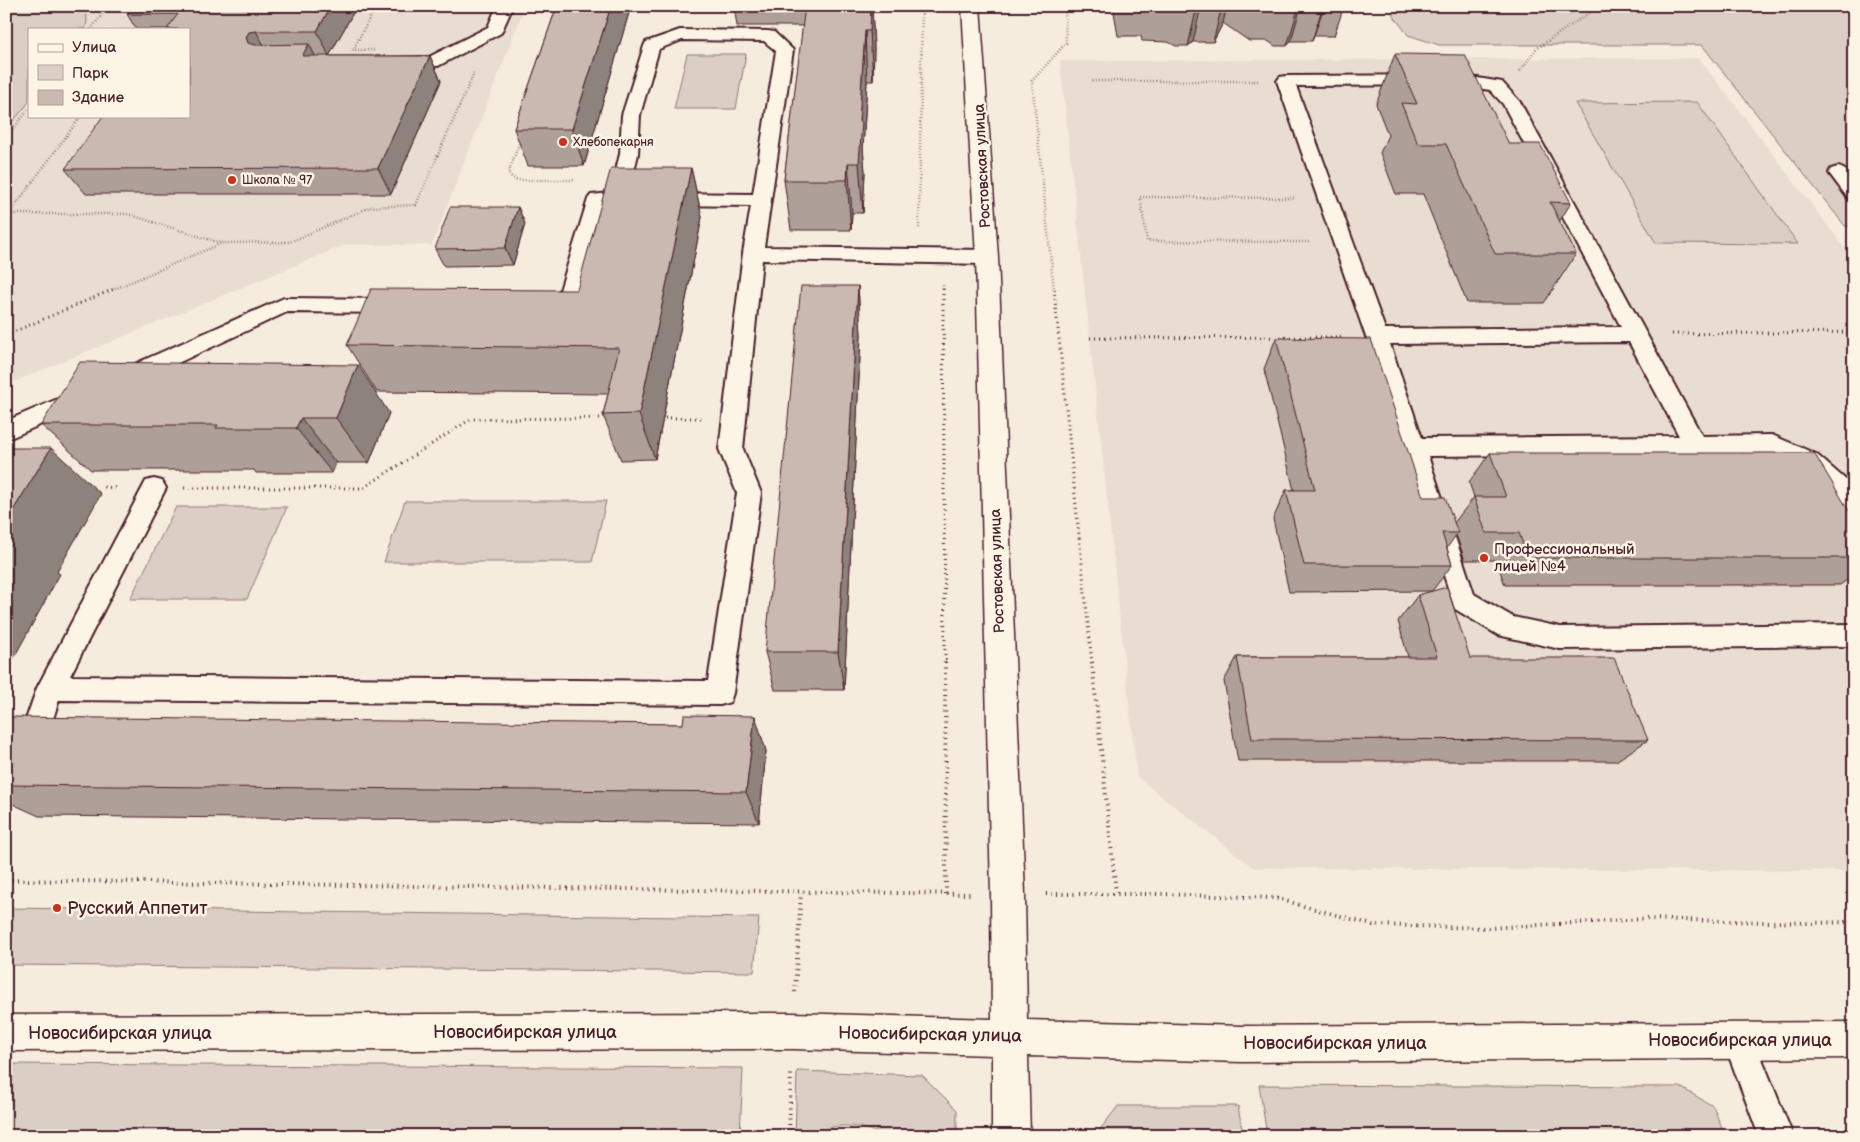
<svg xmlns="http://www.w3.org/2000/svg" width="1860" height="1142" viewBox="0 0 1860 1142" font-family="'Balsamiq Sans',sans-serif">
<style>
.built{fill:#e8ddd0;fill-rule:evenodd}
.green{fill:#dbcec4;stroke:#927678}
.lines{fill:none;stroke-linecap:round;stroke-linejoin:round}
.lane-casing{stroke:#4a1f2b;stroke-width:4}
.secondary-casing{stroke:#4a1f2b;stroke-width:3}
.path-far2{stroke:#4a1f2b;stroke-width:2.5;stroke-dasharray:0.5 2.5;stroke-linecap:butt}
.path-far1{stroke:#4a1f2b;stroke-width:3;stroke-dasharray:1 4;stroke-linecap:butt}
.path{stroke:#4a1f2b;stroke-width:4;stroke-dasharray:1 4.5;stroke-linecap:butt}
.lane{fill:#fcf5e5;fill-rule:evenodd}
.secondary{fill:#fcf5e5;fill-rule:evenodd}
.wall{fill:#ae9f98;stroke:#4a1f2b}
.shaded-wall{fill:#8d827c;stroke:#4a1f2b}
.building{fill:#cab9b1;stroke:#4a1f2b}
.poi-dot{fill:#c8321e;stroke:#fcf5e5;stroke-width:2}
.labels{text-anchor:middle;stroke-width:5;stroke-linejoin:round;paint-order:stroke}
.far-poi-label{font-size:12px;fill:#4a1f2b;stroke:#fcf5e5;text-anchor:start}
.street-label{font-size:15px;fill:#4a1f2b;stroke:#fcf5e5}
.poi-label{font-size:15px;fill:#4a1f2b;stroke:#fcf5e5;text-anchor:start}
.near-poi-label{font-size:18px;fill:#4a1f2b;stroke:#fcf5e5;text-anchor:start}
.near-street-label{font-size:18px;fill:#4a1f2b;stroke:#fcf5e5}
</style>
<rect width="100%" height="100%" fill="#f5ecde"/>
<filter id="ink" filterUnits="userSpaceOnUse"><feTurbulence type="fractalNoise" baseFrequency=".02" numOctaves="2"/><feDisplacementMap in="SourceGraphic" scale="10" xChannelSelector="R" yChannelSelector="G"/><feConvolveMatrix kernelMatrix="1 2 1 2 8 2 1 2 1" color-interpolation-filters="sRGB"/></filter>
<g filter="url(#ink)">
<path class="built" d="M6,6H525L432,245H345L6,385ZM29,29H189V116H29Z
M1699,58L1854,260V871L1254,868L1137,777L1060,61Z"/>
<path class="green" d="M6,6H82C88,14 88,20 85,29H29V102L6,130Z
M1393,6H1854V226H1845L1702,45H1439L1408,35L1393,15Z
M687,54H746L736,109H674Z
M1697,102L1798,244L1656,243L1575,103Z
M405,501H606L592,562H384Z
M176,507H287L247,599H130Z
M6,908L759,918L754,972L6,965Z
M6,1064L743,1068L740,1136H6Z
M797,1071L922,1075L957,1110V1136H882C867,1126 842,1123 825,1129C812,1132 808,1136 795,1136Z
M1259,1085L1680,1087L1713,1106L1725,1136H1267Z
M1118,1106H1238L1243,1136H1095Z"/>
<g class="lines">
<g class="lane-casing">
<path id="lane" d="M497,6H513L501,33L438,66L399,67L393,66L391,62L393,58L429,57L488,27Z
M680,30L768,31L774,32L793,50L764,247L987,250L994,252L997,257L994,262L987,264L762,260L743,449L761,493L733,693L730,702L720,705L59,700L49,732L16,799L6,802V760L23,728L37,688L146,481L154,479L162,481L166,488L70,676L708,681L737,493L719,449L743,253L751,206L665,205L658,203L655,199L658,195L665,193L753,194L776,51L764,41L682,40L659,49L640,115L638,154L628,197L630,199L627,203L606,205L572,312L565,314L542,312L539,307L542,302L557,300L588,199L591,195L610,193L620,154L622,115L644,46L646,42Z
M1459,75L1502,82L1520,102L1702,436L1772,435L1816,454L1854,487V510L1846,508L1800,466L1770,453L1428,456L1474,594L1513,617L1560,627L1854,624V646L1560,649L1498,635L1455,609L1366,337L1277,81L1280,77L1286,76ZM1459,85L1490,90L1503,104L1621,327L1385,329L1296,86ZM1629,342L1679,436L1422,438L1390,344Z
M1838,167C1854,171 1854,185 1854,199L1847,197L1829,173L1831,169Z
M284,298L396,299L403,301L406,306L403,311L396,313L287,312L137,382L129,384L121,382L118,376L121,370Z
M81,389L89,391L92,397L89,403L6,440V421Z
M1739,1024L1750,1029L1793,1136H1759L1723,1040L1728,1029Z"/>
</g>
<g class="secondary-casing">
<path id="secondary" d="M962,6H980L998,257L1025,894L1027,1020L1242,1026L1854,1022V1058L1242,1062L1028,1056L1030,1136H992V1055L793,1049L6,1051V1015L793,1013L992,1019L991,894L976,257Z"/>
</g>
<path class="path-far2" d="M91,29L109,6
M374,50H353L376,6
M1520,71L1536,49L1599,6
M1092,81H1258
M81,116L9,214H127L221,243L290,242L370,207L416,205L474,73
M6,138L29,109
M520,141L508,174L516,180H574
M1294,198L1140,197L1147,241L1310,242
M919,228L922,6
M943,285V290
M112,290L220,244
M1054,290L1032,81L1066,43L1065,6"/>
<path class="path-far1" d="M943,289L945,663
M1054,289L1092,663
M1672,334L1854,332
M6,335L114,289
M1090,338L1345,337
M660,418H702
M104,487L117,488
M184,488H363L471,419L607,418"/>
<path class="path" d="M945,662L946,894
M1092,662L1116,893
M6,880L970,894
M1046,894H1160L1275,898L1373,925L1488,928L1644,919L1807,923L1854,922
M795,992L801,893
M789,1136L791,1071"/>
<use href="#lane" class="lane"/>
<use href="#secondary" class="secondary"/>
</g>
<path class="wall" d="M557,6H631L584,166H528L514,129Z
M734,6H872L874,49L873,81H867L863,148L865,172L863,213H852L851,230H791L784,180L803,26H737Z
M1113,6H1222L1221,9L1222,6H1344L1334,36H1314L1312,41H1291L1287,46H1275L1268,41H1249L1223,23L1213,42H1193L1188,46H1176L1168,42L1142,41L1141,36H1118Z
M353,13L329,56H430L441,81L391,194H86L65,169L189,29H136L127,14Z
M1395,54L1509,144L1571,203L1559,222L1576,254L1544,303H1467L1423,194H1396L1380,153L1388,135L1376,104Z
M691,168L702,217L655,459L621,460L603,415L608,394L377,392L347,345L577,290Z
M518,207L525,224L513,265L444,266L435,249Z
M858,286L861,335L844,690H775L765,652Z
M1276,338L1423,497L1454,523L1474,497L1469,482L1490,453L1854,519V575L1840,585H1505L1496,560H1465L1456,535L1447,548L1452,565L1432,591L1289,592L1273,519L1286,490H1294L1264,369Z
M389,413L369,463H336L332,473H256L254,470H91L41,425Z
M1418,595L1470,658L1648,740L1616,761H1238L1224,681L1237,657H1408L1398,621Z
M755,716L766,751L759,823L39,816L6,801V723L683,724Z"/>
<path class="shaded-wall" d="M331,6H350L353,13L329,56L317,31Z
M611,6H631L584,166L572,129Z
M871,6H872L874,49L873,81L870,31Z
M1197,6H1201L1193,42L1188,46Z
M1222,6H1227L1223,23L1213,42Z
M1299,6H1301L1291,41L1287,46Z
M1323,6H1324L1314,36L1312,41Z
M256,31L270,56L248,43L246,37L249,32Z
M865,31L867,81L863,148L865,172L863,213L859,163V122Z
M309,44L322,69L302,56Z
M430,56L441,81L391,194L378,168Z
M848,163L852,213L851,230L847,180Z
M691,168L702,217L655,459L639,414Z
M518,207L525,224L513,265L505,248Z
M858,286L861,335L844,690L838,652Z
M358,365L389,413L369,463L336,418Z
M301,418L336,463L332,473L296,428Z
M51,448L101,494L57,572L60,574L6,672V522Z
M755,716L766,751L759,823L746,792Z"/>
<path class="building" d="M133,6H331L317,31H256L249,32L246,37L248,43L255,45L309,44L302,56H430L378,168L65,169L103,116H189V29H167L178,14H127Z
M557,6H611L572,129H514Z
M805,6H871L870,31H865L859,122H862L859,163H848L847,180H784Z
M1395,54L1465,55L1509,144H1540L1571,203L1550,202L1576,254H1495L1446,144H1418L1401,103L1417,104Z
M611,168H691L639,414L603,415L619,348L347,345L371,289L577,290Z
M450,207H518L505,248L435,249Z
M801,286H858L838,652H765Z
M1276,338L1371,339L1423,497H1445L1458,533H1442L1452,565H1304L1286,490H1315Z
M80,362L358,365L336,418H301L296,428H216L218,425H41Z
M6,448H51L6,522Z
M1490,453H1814L1854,519V558H1528L1519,533H1486L1474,497H1506Z
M1447,587L1470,658H1614L1648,740L1252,739L1237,657H1437L1418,595Z
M684,715L755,716L746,792L6,785V723L9,717L683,724Z"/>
</g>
<g class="poi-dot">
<circle cx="563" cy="142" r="5"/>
<circle cx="232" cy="180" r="5"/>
<circle cx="1484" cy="558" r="5"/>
<circle cx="57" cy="908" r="5"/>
</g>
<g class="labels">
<g class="far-poi-label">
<text x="573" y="146">Хлебопекарня</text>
<text x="242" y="184">Школа № 97</text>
</g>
<g class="street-label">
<text transform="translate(982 166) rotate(-93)" y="5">Ростовская улица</text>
<text transform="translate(997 571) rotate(-92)" y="5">Ростовская улица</text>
</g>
<g class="poi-label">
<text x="1494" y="554">Профессиональный<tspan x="1494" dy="17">лицей №4</tspan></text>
</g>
<g class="near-poi-label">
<text x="67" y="914">Русский Аппетит</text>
</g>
<g class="near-street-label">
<text x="525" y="1038">Новосибирская улица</text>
<text x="120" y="1039">Новосибирская улица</text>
<text transform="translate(930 1034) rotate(1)" y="6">Новосибирская улица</text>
<text x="1740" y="1046">Новосибирская улица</text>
<text x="1335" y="1049">Новосибирская улица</text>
</g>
</g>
<rect width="1860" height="1142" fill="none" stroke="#fcf5e5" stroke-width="25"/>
<rect x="12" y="12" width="1835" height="1117" fill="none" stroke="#4a1f2b" stroke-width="2" filter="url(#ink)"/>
<rect x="28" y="28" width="162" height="90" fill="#fcf5e5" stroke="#b59f9b"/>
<rect x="38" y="44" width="25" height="8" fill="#fcf5e5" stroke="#b59f9b"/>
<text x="72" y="52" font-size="15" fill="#4a1f2b">Улица</text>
<rect x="38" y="65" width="25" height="15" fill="#dbcec4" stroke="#b59f9b"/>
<text x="72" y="78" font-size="15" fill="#4a1f2b">Парк</text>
<rect x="38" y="90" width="25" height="15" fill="#cab9b1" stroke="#b59f9b"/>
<text x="72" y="102" font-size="15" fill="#4a1f2b">Здание</text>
</svg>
